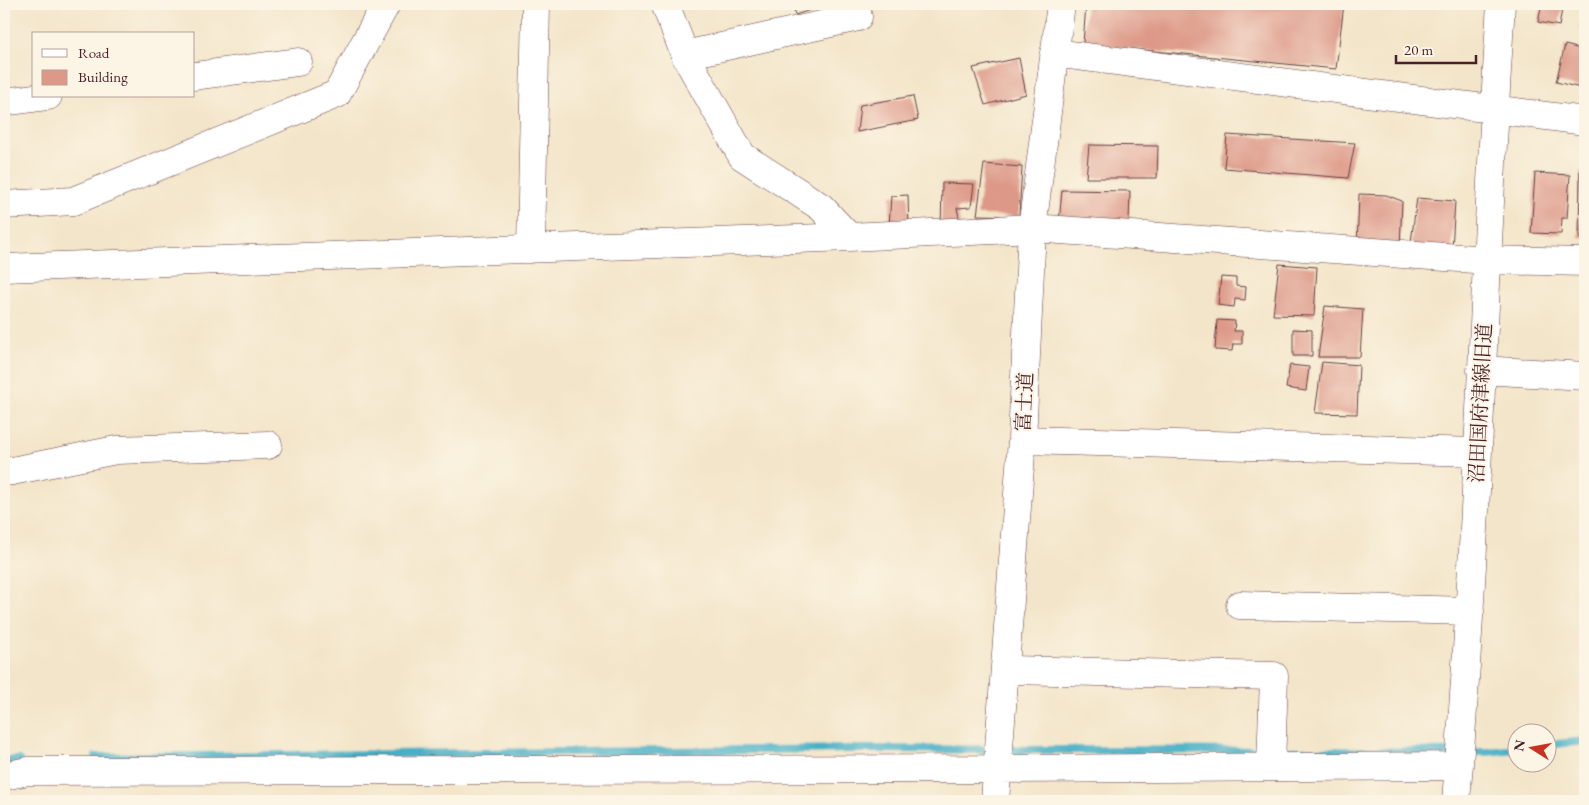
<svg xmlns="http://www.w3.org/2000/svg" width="1589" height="805" viewBox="0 0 1589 805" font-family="'EB Garamond','Noto Serif JP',serif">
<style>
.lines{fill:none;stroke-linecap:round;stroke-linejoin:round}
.stream{stroke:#47b0c6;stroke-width:8}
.building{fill:#dd9887}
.minor-casing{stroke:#633d43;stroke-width:29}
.minor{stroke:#fff;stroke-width:28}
.labels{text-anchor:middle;stroke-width:4;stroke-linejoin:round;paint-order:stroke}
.street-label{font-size:20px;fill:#4a1f2b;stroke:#fcf5e5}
</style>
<rect width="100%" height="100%" fill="#fcf5e5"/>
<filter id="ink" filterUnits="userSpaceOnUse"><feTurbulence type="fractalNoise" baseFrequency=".02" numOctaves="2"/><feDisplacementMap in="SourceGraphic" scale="10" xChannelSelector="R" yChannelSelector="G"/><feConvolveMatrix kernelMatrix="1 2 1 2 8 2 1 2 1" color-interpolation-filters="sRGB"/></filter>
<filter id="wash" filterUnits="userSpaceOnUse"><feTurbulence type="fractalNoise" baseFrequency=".0096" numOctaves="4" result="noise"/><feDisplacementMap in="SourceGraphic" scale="20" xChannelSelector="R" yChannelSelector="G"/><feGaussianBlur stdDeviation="1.12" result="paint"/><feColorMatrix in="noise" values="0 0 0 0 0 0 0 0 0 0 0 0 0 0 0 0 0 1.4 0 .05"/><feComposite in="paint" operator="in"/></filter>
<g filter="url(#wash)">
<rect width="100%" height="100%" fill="#f3e5c9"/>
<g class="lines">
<path class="stream" d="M1546,745L1585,741
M96,757L860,749L1487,752L1516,749
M4,761L19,760"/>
</g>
<g id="blocks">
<path class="building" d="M793,4H829L795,15Z
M1086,4H1344L1336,69L1083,44Z
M1542,4H1563L1559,26L1538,22Z
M1585,4V28L1579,27Z
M1565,45L1585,50V89L1556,82Z
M1019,58L1026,94L985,105L973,68Z
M913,96L918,120L857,132L860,105Z
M1227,135L1355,143L1348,178L1224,168Z
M1089,145L1158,146L1157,178H1086Z
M984,164L1022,167L1019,216L977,215Z
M1580,171H1585V237H1579Z
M1535,173L1570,175L1567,218H1562L1561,234L1531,233Z
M942,183L974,184L971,207L957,208L961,227L941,229Z
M1062,190L1130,191L1129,222L1059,223Z
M1359,194L1386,195L1402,201L1400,247L1357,248Z
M908,195L909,228L889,227L891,196Z
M1417,198L1455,201L1452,249H1410Z
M1279,264L1317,267L1314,316L1273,315Z
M1221,277L1236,278V286L1246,287L1245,300L1235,299L1234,307L1218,305Z
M1325,306L1363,309L1360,357H1318Z
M1217,320L1235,321L1234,331H1242V344H1233L1232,351L1215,350Z
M1293,329L1312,330V356H1293Z
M1322,362L1359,365L1357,414L1315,413Z
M1290,365L1309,367L1306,391L1286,388Z"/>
</g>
</g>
<g filter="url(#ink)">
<use href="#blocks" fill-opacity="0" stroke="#633d43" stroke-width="1"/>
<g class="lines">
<g class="minor-casing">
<path id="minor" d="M665,4L685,55L742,156L821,207L849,237
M1054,53L1585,121
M685,55L858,17L855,4
M194,76L298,62
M4,102L48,96
M4,205L73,201L337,94L386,4
M531,249L536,4
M4,268L849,237L1032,228L1488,260L1585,262
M1481,370L1585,376
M1022,440L1478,452
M4,472L12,471L116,450L268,445
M1240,605L1470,611
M1005,670L1274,676L1271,766
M4,776L28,771L998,769L1459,766
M995,801L1022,440L1032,228L1061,4
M1456,801C1478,536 1484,269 1501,4"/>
</g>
<use href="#minor" class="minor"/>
</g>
</g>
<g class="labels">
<g class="street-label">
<text transform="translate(1024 402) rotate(-87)" y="7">富士道</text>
<text transform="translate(1480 403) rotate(-87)" y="7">沼田国府津線旧道</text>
</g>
</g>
<rect width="1589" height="805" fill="none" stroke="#fcf5e5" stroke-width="20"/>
<rect x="32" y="32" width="162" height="65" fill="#fcf5e5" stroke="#b59f9b"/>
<rect x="42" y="49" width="25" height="8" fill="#ffffff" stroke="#b59f9b"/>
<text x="78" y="58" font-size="15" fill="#4a1f2b">Road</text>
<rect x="42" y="70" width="25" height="15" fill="#dd9887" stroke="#b59f9b"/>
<text x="78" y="82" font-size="15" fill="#4a1f2b">Building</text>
<g transform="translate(1532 748) rotate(281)"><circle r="24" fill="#fcf5e5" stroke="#b59f9b"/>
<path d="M0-4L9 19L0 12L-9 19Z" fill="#c8321e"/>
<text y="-8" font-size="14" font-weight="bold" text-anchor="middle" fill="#4a1f2b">N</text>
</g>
<path d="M1396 55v8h80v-8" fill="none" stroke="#4a1f2b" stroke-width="2.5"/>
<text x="1404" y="55" font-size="15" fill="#4a1f2b" stroke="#fcf5e5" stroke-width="4" paint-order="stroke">20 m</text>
</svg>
